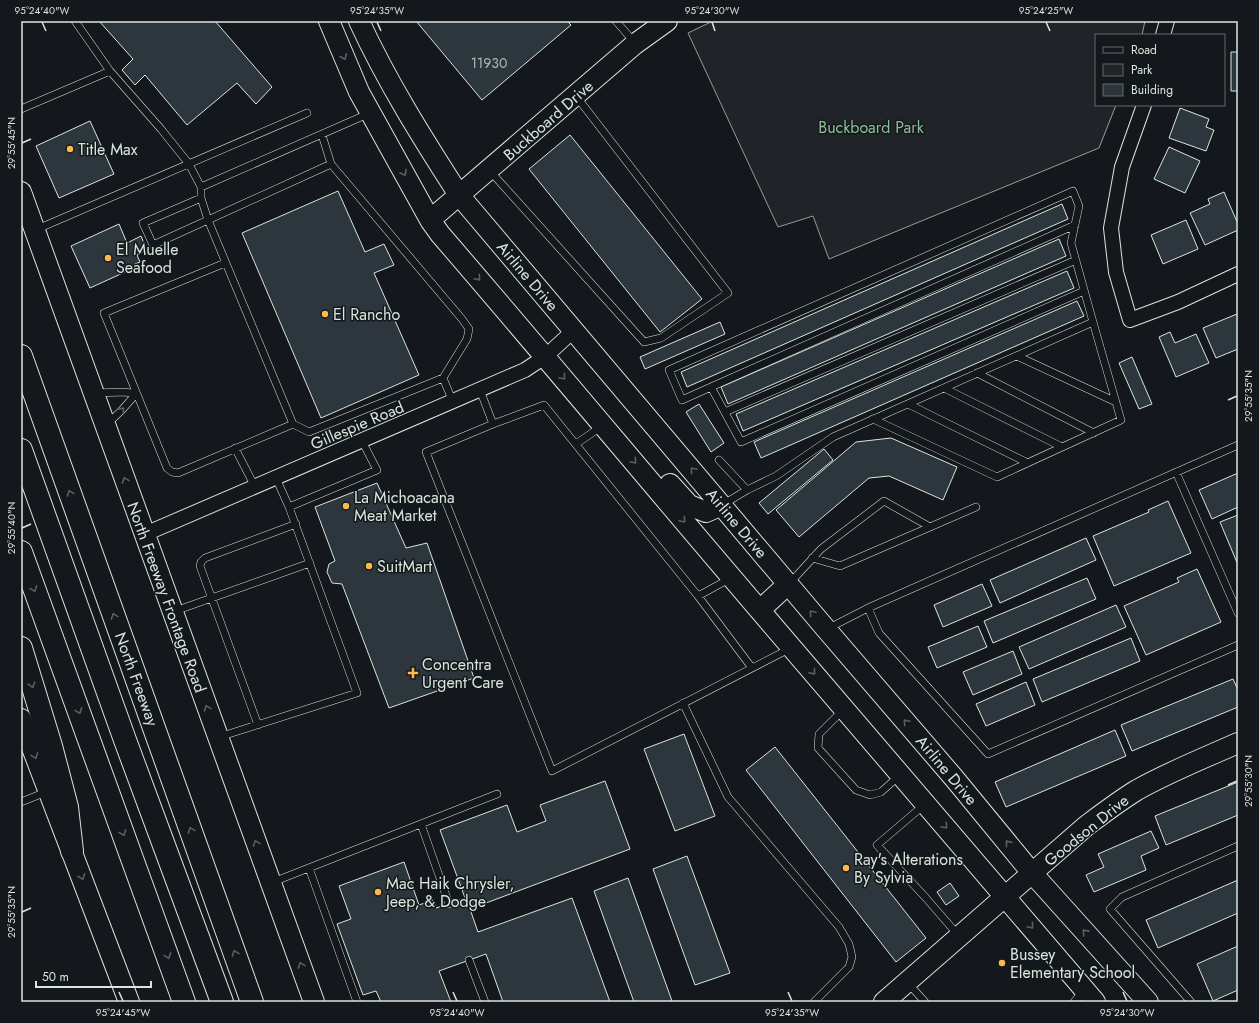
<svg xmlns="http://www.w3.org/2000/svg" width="1259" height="1023" viewBox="0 0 1259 1023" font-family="Jost,sans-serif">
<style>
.green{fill:#202428;stroke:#939e99}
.building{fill:#2c363c;stroke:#d8e6dc}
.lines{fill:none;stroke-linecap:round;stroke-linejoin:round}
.lane-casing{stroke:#d8e6dc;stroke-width:8}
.street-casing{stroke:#d8e6dc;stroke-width:16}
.secondary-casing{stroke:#d8e6dc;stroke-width:22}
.highway-casing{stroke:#d8e6dc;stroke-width:24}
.lane{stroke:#14181c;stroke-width:7}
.street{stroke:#14181c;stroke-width:14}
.secondary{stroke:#14181c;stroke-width:20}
.highway{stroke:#14181c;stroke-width:22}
.oneway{stroke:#59605f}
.ticks{fill:none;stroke:#d8e6dc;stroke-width:1.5}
.poi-dot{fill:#ffb74d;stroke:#14181c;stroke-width:1.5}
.labels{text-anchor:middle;stroke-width:3;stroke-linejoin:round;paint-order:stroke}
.number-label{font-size:14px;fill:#adbab4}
.street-label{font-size:16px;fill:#d8e6dc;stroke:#14181c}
.park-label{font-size:16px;fill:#8ac095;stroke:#14181c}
.poi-label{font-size:16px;fill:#d8e6dc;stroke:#14181c;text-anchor:start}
.neatline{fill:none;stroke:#d8e6dc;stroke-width:1.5}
.ticks-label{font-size:10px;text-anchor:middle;fill:#d8e6dc}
</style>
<rect width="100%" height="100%" fill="#14181c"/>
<path class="green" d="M713,21H1145L1142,35H1096V105H1116L1099,148L829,259L813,216L778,227L688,33Z"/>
<path class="building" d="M99,21H215L272,87L256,104L237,83L187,125L145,75L135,85L122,70L133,59Z
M416,21H567L571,25L482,100Z
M1231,52H1238V91H1231Z
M1180,108L1209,119L1206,127L1214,130L1206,151L1169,138Z
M90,121L114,174L59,198L36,146Z
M570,135L702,299L660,332L529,169Z
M1169,147L1200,161L1185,193L1154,179Z
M338,191L365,252L384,244L394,265L374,273L419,375L321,418L242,233Z
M1224,192L1238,224V230L1205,245L1190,213L1210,204L1208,199Z
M1062,204L1068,219L687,387L681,372Z
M1186,220L1198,249L1163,264L1151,235Z
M119,224L127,243L141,236L147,250L137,255L140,262L135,264L136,267L90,288L71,246Z
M1059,239L1066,256L728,404L721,387Z
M1067,271L1074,288L743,431L736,414Z
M1077,301L1084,316L761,458L754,442Z
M1237,314L1238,316V349L1216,358L1203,328Z
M720,322L725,334L645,369L640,357Z
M1170,332L1175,343L1196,334L1209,363L1176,377L1159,337Z
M1132,357L1152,404L1139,409L1119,363Z
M699,404L724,443L711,452L686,412Z
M891,438L957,467L943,500L889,476L869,478L799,537L776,510L856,442Z
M824,449L833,460L768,514L759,503Z
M1238,473V507L1212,519L1199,490Z
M377,483L406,548L427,543L474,678L389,708L342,584L332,583L327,572L329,564L335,561L315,507Z
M1168,501L1191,553L1114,586L1093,536L1149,512L1148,510Z
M1238,515V565L1220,522Z
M1086,538L1096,560L1000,603L990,580Z
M1197,569L1221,622L1146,655L1124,606L1179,582L1177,578Z
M1087,578L1096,599L993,643L984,621Z
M982,584L992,606L943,627L934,605Z
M1116,605L1126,627L1029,669L1019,647Z
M978,626L987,647L937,668L928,647Z
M1131,638L1140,661L1042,702L1033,679Z
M1013,651L1022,674L973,695L963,672Z
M1233,679L1238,690V707L1132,751L1121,725Z
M1026,682L1035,705L986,726L976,704Z
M1115,730L1126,756L1006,807L995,782Z
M684,734L715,816L675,831L644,749Z
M775,747L926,938L896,962L746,770Z
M605,781L630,849L470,909L478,932L572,898L610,1002H503L486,954L439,971L451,1002H381L376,991L363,995L337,924L351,919L339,886L404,862L419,905L433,900L436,908L465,898L440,830L507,805L517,832L546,821L540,805Z
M1238,782V815L1166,845L1155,816Z
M1151,831L1159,848L1141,856L1146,870L1094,892L1086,875L1104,867L1098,854Z
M687,856L730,973L695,985L653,869Z
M628,878L672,1001L670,1002H634L594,891Z
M1238,880V913L1158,948L1146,920Z
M950,883L959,896L946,905L937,892Z
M1238,946V990L1213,1001L1197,964Z"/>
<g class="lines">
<g class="lane-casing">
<path id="lane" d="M75,21L110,71L161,129L189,164L201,187V198L208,220L293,424
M616,21L634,42
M21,109L110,71
M490,171L644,342L661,338L728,293L576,96
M201,187L370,113
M201,198L143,223L153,245L331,164
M35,230L307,113
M225,263L104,313L167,468L172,472L178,473L293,424L309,432L443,378L467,339L469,329L462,319L331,164L322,135
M1017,356L1116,402
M977,373L1094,433
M443,378L453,402
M711,387L1075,225
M944,388L1062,447
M480,390L493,424L426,452L552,771L791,648
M94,393L125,392L136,394
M908,404L1028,463
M725,412L1076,260
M873,419L997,477L1121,420L1093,322
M107,424L121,411L136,394
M493,424L544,405L698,596L731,578
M576,444L602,426
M235,448L255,487
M719,460L747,490L722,505
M1176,472L1238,613
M276,478L289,507L377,470L362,441
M747,490L776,476L833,437L1093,322L1071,243L1079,206L1073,191L669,370L682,400L711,387L741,442L1084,291
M812,558L840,566L930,527
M789,584L821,549L884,501L930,527L976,507
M698,596L752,668
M868,608L879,633L988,754L1238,645
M175,611L310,563
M827,629L868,608L1238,445
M683,703L728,797L839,927L849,944L852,957L849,967L814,1002
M843,710L819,734L818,748L856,790L870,795L881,792L900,775
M258,725L200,566L201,562L205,558L296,524
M219,737L357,693L289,507
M21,802L46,792
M924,805L877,845L926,898L958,935
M421,824L449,904
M309,868L357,1002
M273,882L497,794
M469,960L485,1002
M907,982L925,1002
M1074,1002L1083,991
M1191,1002L1110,909L1122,897L1238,846"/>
</g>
<g class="street-casing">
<path id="street" d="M1163,35L1167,21
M1144,105L1122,167L1111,228L1116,272L1130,320L1178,302L1238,274
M145,534L525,370L546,356L574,330"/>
</g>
<g class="secondary-casing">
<path id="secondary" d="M329,21L359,92L430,220L440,234C548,359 654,487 762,613C873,743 985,872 1095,1002
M359,21C387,82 423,139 459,195L826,629L954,778L1032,873L1148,1002
M21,192L314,1002
M430,220L635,44L667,21
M670,484L689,505L706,512L722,505
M760,610L788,584
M21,719L129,1002
M884,1002L1086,826C1102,814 1119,801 1137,790C1169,772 1204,758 1238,743"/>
</g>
<g class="highway-casing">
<path id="highway" d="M21,356L252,1002
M21,450L125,740L222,1002
M21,552L184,1002
M21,648L51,746L67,807L72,851"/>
</g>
<use href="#lane" class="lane"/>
<use href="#street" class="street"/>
<use href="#secondary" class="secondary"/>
<use href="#highway" class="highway"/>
</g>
<defs><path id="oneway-chevron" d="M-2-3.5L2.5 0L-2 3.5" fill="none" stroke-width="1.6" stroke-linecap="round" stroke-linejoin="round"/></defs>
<g class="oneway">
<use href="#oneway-chevron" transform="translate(344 57) rotate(67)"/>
<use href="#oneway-chevron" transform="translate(404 173) rotate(61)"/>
<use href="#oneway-chevron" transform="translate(478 278) rotate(49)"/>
<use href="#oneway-chevron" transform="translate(563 377) rotate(50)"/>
<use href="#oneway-chevron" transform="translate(122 410) rotate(-48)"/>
<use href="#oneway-chevron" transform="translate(634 461) rotate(50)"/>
<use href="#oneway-chevron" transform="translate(693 470) rotate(-130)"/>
<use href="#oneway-chevron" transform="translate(125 480) rotate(-110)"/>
<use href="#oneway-chevron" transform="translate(70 493) rotate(-110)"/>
<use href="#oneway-chevron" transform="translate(683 520) rotate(50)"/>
<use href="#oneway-chevron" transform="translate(34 589) rotate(70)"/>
<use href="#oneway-chevron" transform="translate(812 613) rotate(-130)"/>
<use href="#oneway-chevron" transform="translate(114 616) rotate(-110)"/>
<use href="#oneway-chevron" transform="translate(813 672) rotate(49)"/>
<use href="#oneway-chevron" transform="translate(32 685) rotate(72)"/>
<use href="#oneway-chevron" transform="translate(207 708) rotate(-110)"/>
<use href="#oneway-chevron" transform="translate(79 711) rotate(70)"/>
<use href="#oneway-chevron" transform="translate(906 722) rotate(-131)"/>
<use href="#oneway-chevron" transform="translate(35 756) rotate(69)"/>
<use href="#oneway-chevron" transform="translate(945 826) rotate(49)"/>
<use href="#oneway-chevron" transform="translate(191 830) rotate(-110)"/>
<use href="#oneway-chevron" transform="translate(123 833) rotate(70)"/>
<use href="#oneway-chevron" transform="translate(256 843) rotate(-110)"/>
<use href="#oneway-chevron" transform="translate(1008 843) rotate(-129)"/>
<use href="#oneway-chevron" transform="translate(82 877) rotate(69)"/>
<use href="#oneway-chevron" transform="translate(1031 926) rotate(50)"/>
<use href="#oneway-chevron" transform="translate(1085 932) rotate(-132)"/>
<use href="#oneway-chevron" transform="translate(235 953) rotate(-110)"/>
<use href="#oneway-chevron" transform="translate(168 956) rotate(70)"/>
<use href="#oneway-chevron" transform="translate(301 965) rotate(-110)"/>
</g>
<path class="ticks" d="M42,22L46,31M377,22L381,31M712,22L715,31M1046,22L1050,31M22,143L31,139M1228,400L1237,396M22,528L31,524M1228,785L1237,781M22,912L31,908M119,992L123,1001M453,992L457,1001M788,992L792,1001M1123,992L1127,1001"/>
<g class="poi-dot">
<circle cx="70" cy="149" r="4"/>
<circle cx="108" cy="258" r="4"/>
<circle cx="325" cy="314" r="4"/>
<circle cx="346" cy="506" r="4"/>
<circle cx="369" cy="566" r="4"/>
<path d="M411 667h4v4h4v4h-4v4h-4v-4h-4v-4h4z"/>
<circle cx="846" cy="868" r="4"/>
<circle cx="378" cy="892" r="4"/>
<circle cx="1002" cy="963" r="4"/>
</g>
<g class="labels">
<g class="number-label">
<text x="489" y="68">11930</text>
</g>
<g class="street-label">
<text transform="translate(548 120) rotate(-41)" y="6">Buckboard Drive</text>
<text transform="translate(528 276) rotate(50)" y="6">Airline Drive</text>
<text transform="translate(357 425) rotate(-23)" y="6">Gillespie Road</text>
<text transform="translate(737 523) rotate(50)" y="6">Airline Drive</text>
<text transform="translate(167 597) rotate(70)" y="6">North Freeway Frontage Road</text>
<text transform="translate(137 679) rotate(70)" y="6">North Freeway</text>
<text transform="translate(947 770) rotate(50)" y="6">Airline Drive</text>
<text transform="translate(1086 830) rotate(-39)" y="6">Goodson Drive</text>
</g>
<g class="park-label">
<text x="871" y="133">Buckboard Park</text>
</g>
<g class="poi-label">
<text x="78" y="155">Title Max</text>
<text x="116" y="255">El Muelle<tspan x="116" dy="18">Seafood</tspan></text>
<text x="333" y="320">El Rancho</text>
<text x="354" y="503">La Michoacana<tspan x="354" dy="18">Meat Market</tspan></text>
<text x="377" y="572">SuitMart</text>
<text x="422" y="670">Concentra<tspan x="422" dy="18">Urgent Care</tspan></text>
<text x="854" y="865">Ray's Alterations<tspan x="854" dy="18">By Sylvia</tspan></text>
<text x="386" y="889">Mac Haik Chrysler,<tspan x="386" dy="18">Jeep, &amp; Dodge</tspan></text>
<text x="1010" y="960">Bussey<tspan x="1010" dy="18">Elementary School</tspan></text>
</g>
</g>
<rect width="1259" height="1023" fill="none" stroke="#14181c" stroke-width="44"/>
<rect x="1095" y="34" width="130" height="72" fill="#14181c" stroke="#626a69"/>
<rect x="1103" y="47" width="20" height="6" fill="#14181c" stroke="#626a69"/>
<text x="1131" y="54" font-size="12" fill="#d8e6dc">Road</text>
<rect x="1103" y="64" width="20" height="12" fill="#202428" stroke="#626a69"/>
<text x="1131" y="74" font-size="12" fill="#d8e6dc">Park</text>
<rect x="1103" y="84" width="20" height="12" fill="#2c363c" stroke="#626a69"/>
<text x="1131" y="94" font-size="12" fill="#d8e6dc">Building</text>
<path d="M36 981v6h115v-6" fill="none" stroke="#d8e6dc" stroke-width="2"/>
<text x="42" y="981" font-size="12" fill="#d8e6dc" stroke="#14181c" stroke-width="3" paint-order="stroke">50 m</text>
<rect x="22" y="22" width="1215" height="979" class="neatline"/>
<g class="ticks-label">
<text x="42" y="14">95°24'40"W</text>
<text x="377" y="14">95°24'35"W</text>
<text x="712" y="14">95°24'30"W</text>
<text x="1046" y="14">95°24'25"W</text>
<text transform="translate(11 143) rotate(-90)" y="4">29°55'45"N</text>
<text transform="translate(1248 396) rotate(-90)" y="4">29°55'35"N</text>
<text transform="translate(11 528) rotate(-90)" y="4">29°55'40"N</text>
<text transform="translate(1248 781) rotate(-90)" y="4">29°55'30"N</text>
<text transform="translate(11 912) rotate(-90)" y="4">29°55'35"N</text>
<text x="123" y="1016">95°24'45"W</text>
<text x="457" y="1016">95°24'40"W</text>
<text x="792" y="1016">95°24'35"W</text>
<text x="1127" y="1016">95°24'30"W</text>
</g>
</svg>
